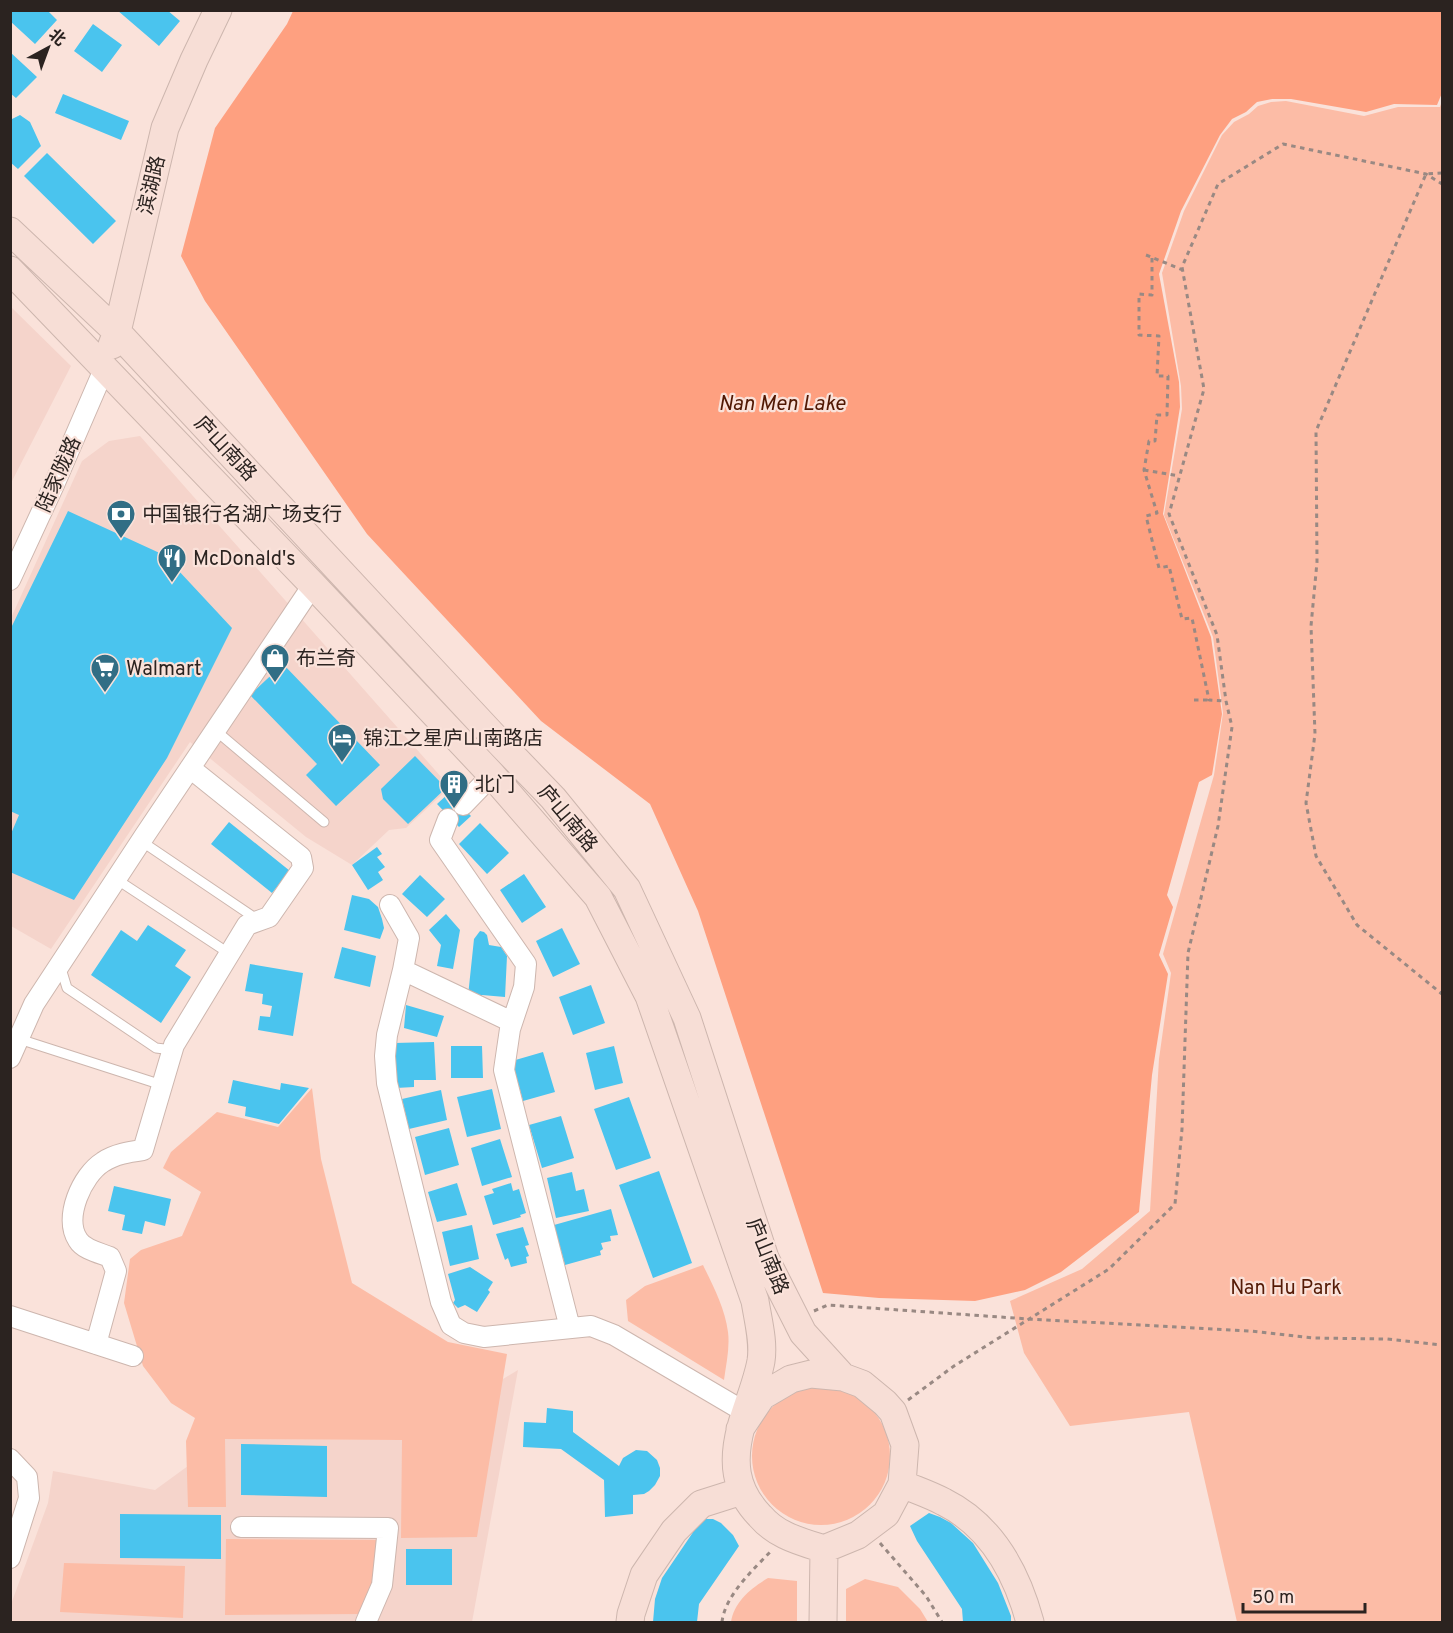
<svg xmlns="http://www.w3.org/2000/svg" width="1453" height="1633" viewBox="0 0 1453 1633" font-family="Overpass,'Noto Sans SC',sans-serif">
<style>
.built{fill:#f5d4cb}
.green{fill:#fcbca6}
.water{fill:#fea080}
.building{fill:#4ac4ee}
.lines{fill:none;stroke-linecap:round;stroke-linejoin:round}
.lane-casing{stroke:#cdb6ae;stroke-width:11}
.street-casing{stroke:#cdb6ae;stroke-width:22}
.secondary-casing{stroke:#cdb6ae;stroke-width:29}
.path{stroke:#998983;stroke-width:3;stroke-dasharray:4.5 4.5;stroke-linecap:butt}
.lane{stroke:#fff;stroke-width:9}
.street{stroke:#fff;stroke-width:20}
.secondary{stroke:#f7ded6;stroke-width:27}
.labels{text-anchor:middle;stroke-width:4.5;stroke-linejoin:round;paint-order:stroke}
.street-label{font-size:20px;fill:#2b2320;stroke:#fae2da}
.poi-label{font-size:20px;fill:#2b2320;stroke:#fae2da;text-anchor:start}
.park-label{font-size:20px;fill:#551b06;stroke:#fae2da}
.water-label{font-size:21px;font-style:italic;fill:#511803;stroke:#fae2da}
</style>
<rect width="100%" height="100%" fill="#fae2da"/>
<path class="built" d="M11,307L71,366L11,483Z
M140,436L450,787L406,828L389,830L352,865L306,837L190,742L51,949L11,926V618L82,461L109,441Z
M518,1370L472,1622H11L10,1607L48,1503L53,1471L155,1490L225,1439L402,1440Z"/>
<path class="green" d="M1286,101L1364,116L1398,107H1440L1442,101V1622H1237L1189,1412L1070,1426L1024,1353L1010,1301L1082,1269L1150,1211L1159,1059L1171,973L1163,954L1214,775L1223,713L1213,637L1164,515L1182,409L1181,386L1162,273L1184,211L1222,135L1234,122L1249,114L1258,106L1271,102Z
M312,1088L321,1159L352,1283L448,1342L507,1354L477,1537L401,1538L402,1440L225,1439L226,1507H188L186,1441L195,1418L171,1403L143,1366L124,1303L130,1259L141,1250L182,1236L201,1192L163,1168L171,1152L217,1112L278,1127Z
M703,1265C713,1286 725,1308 728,1332C730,1348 726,1364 724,1380L628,1321L626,1300L645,1286Z
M752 1456a69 69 0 1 1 138 0a69 69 0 1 1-138 0Z
M226,1539L380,1540L374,1587L362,1614L225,1615Z
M64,1563L185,1566L183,1618L60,1612Z
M768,1578L797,1581V1622H731C734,1602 751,1588 768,1578Z
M865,1579L898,1587L920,1609L928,1622H846V1589Z"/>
<path class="water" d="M293,11H1442V93L1437,105L1394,104L1366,112L1291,99H1272L1257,102L1246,112L1232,119L1220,135L1181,211L1159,274L1179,382L1180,407L1163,514L1211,637L1222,714L1212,775L1199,782L1167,895L1173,907L1159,955L1168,974L1152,1075L1139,1212L1061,1272L1025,1290L975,1301L879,1298L823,1293L698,911L650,804L541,721L367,534L205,301L181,256L215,128L287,24Z"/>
<path class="building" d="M10,10H47L57,20L35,44L10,21Z
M117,10H167L180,21L159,46Z
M93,24L122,45L102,72L74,51Z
M10,52L37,77L16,98L10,93Z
M63,94L129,121L121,140L55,113Z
M20,115L30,122L41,146L18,169L10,162V120Z
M47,153L116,221L93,244L24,176Z
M68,511L164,555L232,628L167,758L74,900L10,872V836L19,815L10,811V630Z
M283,664L380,765L336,806L306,775L317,764L250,695Z
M415,756L446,788L408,824L383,799L381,789Z
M449,793L471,816L459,827L437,804Z
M229,822L290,871L272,893L211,844Z
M480,823L509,853L487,874L459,844Z
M377,847L382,854L377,857L385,867L378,872L383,880L368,890L352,865Z
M524,874L546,907L522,923L500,890Z
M420,875L445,899L427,917L402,894Z
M352,895L369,899L378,907L382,919L384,928L380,939L344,930Z
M446,914L460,930L453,969L437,966L441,945L429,930Z
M148,925L186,950L175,966L191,977L161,1023L91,975L121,930L137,941Z
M562,928L580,964L553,977L536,941Z
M480,931L484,932L487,935L489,945L501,947L507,956L505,997L482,995L480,998L468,996L474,939Z
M342,947L376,956L370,987L334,978Z
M250,964L303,973L293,1036L258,1030L260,1016L270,1017L272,1006L262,1004L263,994L245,991Z
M591,985L605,1023L573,1035L559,997Z
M406,1005L444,1016L437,1037L404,1028Z
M434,1042L436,1080H414V1087L396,1088L394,1043Z
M451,1046H482L483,1078H451Z
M614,1046L623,1083L595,1090L586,1053Z
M543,1052L555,1092L523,1101L512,1061Z
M233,1080L280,1090L281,1083L309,1088L279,1124L245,1116L246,1107L228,1103Z
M492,1089L501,1129L467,1137L457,1097Z
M441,1090L447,1120L409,1129L402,1099Z
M629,1097L651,1158L616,1170L594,1109Z
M561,1116L574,1158L542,1168L529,1125Z
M449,1128L459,1165L425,1175L415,1137Z
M500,1139L512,1177L482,1186L471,1148Z
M659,1171L692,1263L653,1278L619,1185Z
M572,1172L576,1191L584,1189L589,1211L556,1218L547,1178Z
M457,1183L467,1215L437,1222L428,1192Z
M511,1183L513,1191L519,1189L526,1213L520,1215L521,1217L493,1225L484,1196L494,1193L492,1189Z
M114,1186L171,1199L165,1226L145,1221L142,1234L122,1230L125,1215L108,1211Z
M611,1209L618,1235L610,1236L611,1241L601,1243L603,1249L600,1251L601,1255L565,1265L554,1225Z
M472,1225L479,1259L450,1266L442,1232Z
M523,1227L529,1245L525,1246L529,1256L526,1257L527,1263L511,1267L508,1258L505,1260L496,1234Z
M470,1267L493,1282L488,1290L490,1292L477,1312L465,1305L458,1308L453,1303L455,1300L448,1274Z
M547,1408L573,1411V1432L619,1466L623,1458L636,1450L647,1451L657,1460L660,1468V1476L655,1485L649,1491L644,1494L633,1495V1514L605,1517L604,1480L561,1449L523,1447L524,1422L546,1423Z
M241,1444L327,1446V1497L241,1495Z
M929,1513L940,1517L951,1523L973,1543L998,1583L1011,1616V1622H963L962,1609L917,1541L910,1526Z
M120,1514L221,1515V1559L120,1558Z
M702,1519H713L721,1523L733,1535L739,1546L699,1604L697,1622H653L655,1599L662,1578Z
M406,1549H452V1585H406Z"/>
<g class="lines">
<g class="lane-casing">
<path id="lane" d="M215,730L324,822
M141,841L258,920
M116,879L230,954
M60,965L67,988L156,1048L173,1050
M19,1039L162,1085"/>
</g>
<g class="street-casing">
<path id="street" d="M10,580L54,485L105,367
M463,805L492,775
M448,819L440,840L526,964L524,987L510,1029L504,1070L570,1328
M390,905L409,938L403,970
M512,1022L403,970L387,1035L385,1056L387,1083L441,1302L451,1325L464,1333L484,1337L591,1326L614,1335L745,1412
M10,1058L34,1004L145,835L313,585
M10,1316L133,1356
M96,1344L116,1271L110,1257C100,1253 84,1250 78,1240C63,1218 82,1175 103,1162C115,1154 129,1152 143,1150L174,1045L247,925L269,917L303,868L301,857L190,768
M10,1459L27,1477L29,1498L10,1558
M241,1527L388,1528L382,1585L366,1622"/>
</g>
<g class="secondary-casing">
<path id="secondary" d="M10,231L117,332L501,744L553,798L627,889L687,1018L765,1258L803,1333L843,1377
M10,270L313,585L492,775L598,897L649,996L755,1301C758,1320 764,1342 761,1361C757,1383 747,1405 741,1427C732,1461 734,1489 760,1516C767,1524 774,1530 785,1535C797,1541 811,1545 824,1549L858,1535L886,1514L902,1484L905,1445L893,1412L885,1403L862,1384L843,1377L811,1374L791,1379L762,1396L740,1429
M112,345L117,332L165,128L194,60L218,10
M902,1484C916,1490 931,1495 944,1502C992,1526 1017,1574 1030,1622
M630,1622L631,1614L644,1575L674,1531L701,1504L742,1491
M823,1622L824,1549"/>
</g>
<path class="path" d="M1442,173L1426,174L1316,431L1317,562L1311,626L1315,734L1306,803L1316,856L1357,925L1442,994
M1146,255L1183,270
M1152,258V295L1139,294V335L1159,336L1157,376H1168L1167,415H1157L1155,441H1149L1144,470L1157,513L1146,516L1159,568L1169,566L1182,619L1192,618L1209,700L1226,701
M1144,470L1179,476
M1194,700H1209
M814,1311L828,1305L1029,1319L1250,1331L1313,1338L1387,1339L1442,1345
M908,1400L954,1366L1109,1269L1175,1204L1182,1129L1188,953L1218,826L1232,727L1226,701L1217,635L1169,514L1204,389L1182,267L1218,184L1283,144L1426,174L1442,184
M880,1543L926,1596L942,1622
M722,1622C725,1595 754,1569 772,1550"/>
<use href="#lane" class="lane"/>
<use href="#street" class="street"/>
<use href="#secondary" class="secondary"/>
</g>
<defs>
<g id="bank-pin" transform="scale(1.5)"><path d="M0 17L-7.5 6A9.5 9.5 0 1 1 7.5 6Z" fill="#316e85" stroke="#fae2da"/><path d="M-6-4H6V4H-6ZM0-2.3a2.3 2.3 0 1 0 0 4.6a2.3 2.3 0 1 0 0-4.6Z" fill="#fff"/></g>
<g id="restaurant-pin" transform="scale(1.5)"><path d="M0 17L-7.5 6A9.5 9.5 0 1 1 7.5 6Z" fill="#316e85" stroke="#fae2da"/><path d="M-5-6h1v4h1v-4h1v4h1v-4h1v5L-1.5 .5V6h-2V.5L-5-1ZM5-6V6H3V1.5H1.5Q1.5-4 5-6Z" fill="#fff"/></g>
<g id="shop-pin" transform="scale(1.5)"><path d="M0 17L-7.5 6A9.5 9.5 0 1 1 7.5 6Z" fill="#316e85" stroke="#fae2da"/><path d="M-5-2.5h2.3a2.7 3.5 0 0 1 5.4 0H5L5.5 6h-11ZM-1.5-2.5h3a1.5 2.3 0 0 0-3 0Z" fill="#fff"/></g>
<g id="supermarket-pin" transform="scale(1.5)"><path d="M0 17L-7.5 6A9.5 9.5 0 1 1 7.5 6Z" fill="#316e85" stroke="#fae2da"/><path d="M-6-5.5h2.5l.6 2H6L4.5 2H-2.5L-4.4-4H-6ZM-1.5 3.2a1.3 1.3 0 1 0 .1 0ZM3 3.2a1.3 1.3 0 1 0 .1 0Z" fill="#fff"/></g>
<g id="hotel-pin" transform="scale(1.5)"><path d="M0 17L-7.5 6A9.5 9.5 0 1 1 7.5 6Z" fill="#316e85" stroke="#fae2da"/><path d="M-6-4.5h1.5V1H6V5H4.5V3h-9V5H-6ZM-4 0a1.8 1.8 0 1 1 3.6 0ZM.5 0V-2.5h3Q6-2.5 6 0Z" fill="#fff"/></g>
<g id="building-pin" transform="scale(1.5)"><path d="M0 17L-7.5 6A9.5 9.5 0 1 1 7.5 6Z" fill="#316e85" stroke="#fae2da"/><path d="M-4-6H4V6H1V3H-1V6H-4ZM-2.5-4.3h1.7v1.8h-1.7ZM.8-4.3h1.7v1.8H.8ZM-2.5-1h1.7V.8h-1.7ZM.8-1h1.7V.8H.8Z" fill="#fff"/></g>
</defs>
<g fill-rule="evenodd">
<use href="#bank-pin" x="121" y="514"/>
<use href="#restaurant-pin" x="172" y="558"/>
<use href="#shop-pin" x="275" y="658"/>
<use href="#supermarket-pin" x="105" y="668"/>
<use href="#hotel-pin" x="342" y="738"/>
<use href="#building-pin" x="454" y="784"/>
</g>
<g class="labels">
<g class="street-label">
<text transform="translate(151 185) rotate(-77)" y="7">滨湖路</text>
<text transform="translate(226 448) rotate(47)" y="7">庐山南路</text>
<text transform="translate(58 474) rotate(-66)" y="7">陆家陇路</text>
<text transform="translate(568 818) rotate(50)" y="7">庐山南路</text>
<text transform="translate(768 1256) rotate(68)" y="7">庐山南路</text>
</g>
<g class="poi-label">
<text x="142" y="521">中国银行名湖广场支行</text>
<text x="193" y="565">McDonald's</text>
<text x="296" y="665">布兰奇</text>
<text x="126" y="675">Walmart</text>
<text x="363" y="745">锦江之星庐山南路店</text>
<text x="475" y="791">北门</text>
</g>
<g class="park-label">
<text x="1286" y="1294">Nan Hu Park</text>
</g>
<g class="water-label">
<text x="782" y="410">Nan Men Lake</text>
</g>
</g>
<rect width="1453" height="1633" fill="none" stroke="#2b2320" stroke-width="24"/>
<g transform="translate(48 48) rotate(41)" stroke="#fae2da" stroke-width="4.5" paint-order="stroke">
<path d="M0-4.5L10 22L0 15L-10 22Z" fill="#2b2320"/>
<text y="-9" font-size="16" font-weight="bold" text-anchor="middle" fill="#2b2320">北</text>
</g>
<path d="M1243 1603v9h122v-9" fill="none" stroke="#2b2320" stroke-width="3"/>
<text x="1252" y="1603" font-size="18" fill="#2b2320" stroke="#fae2da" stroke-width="4.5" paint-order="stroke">50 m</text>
</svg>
